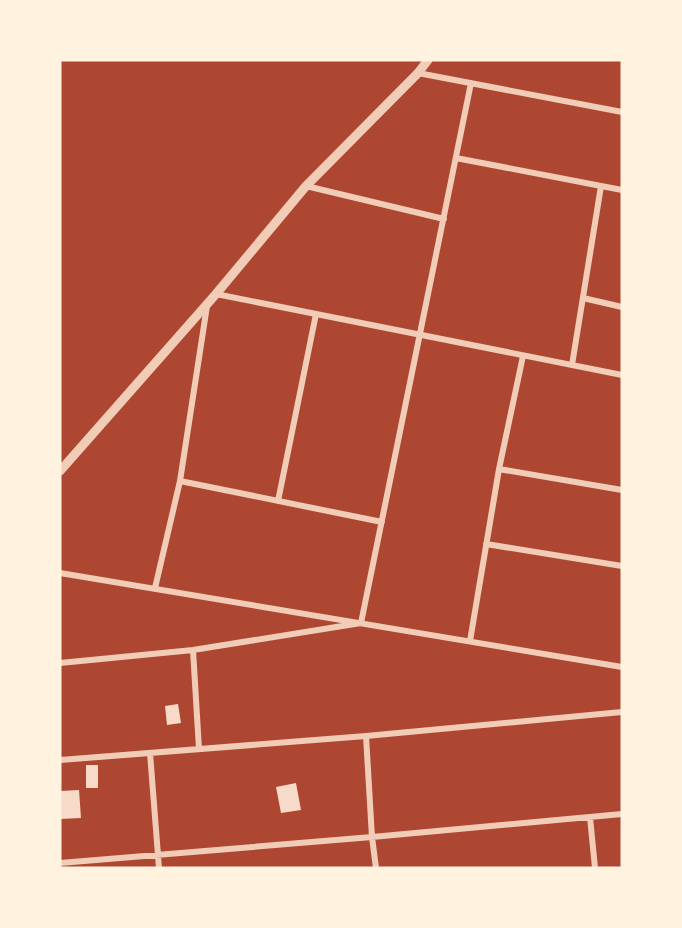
<svg xmlns="http://www.w3.org/2000/svg" width="682" height="928" viewBox="0 0 682 928" font-family="'DejaVu Sans',sans-serif">
<style>
.green{fill:#ae4732}
.building{fill:#f7dbc8}
.lines{fill:none;stroke-linecap:round;stroke-linejoin:round}
.minor{stroke:#f1ccb7;stroke-width:6}
.tertiary{stroke:#f1ccb7;stroke-width:9}
</style>
<rect width="100%" height="100%" fill="#c8553d"/>
<path class="green" d="M60,60H622V868H60Z"/>
<path class="building" d="M178,704L181,723L167,725L165,706Z
M86,765H98V788H86Z
M296,783L301,810L281,813L276,787Z
M79,790L81,818L60,819V791Z"/>
<g class="lines">
<path class="minor" d="M418,73L622,112
M456,158L622,190
M306,186L444,219
M216,294L622,375
M583,298L622,307
M572,365L601,186
M499,469L622,490
M180,481L382,522
M278,501L316,314
M486,544L622,566
M60,573L622,667
M155,588L180,481L207,306
M470,641L499,469L523,356
M193,650L199,749
M60,663L193,650L361,623L471,83
M366,736L372,837L376,868
M150,753L159,868
M60,760L366,736L622,712
M590,817L595,868
M60,863L372,837L622,814"/>
<path class="tertiary" d="M60,471L216,294L306,186L418,73L428,60"/>
</g>
<rect width="682" height="928" fill="none" stroke="#fff3e0" stroke-width="123"/>
</svg>
